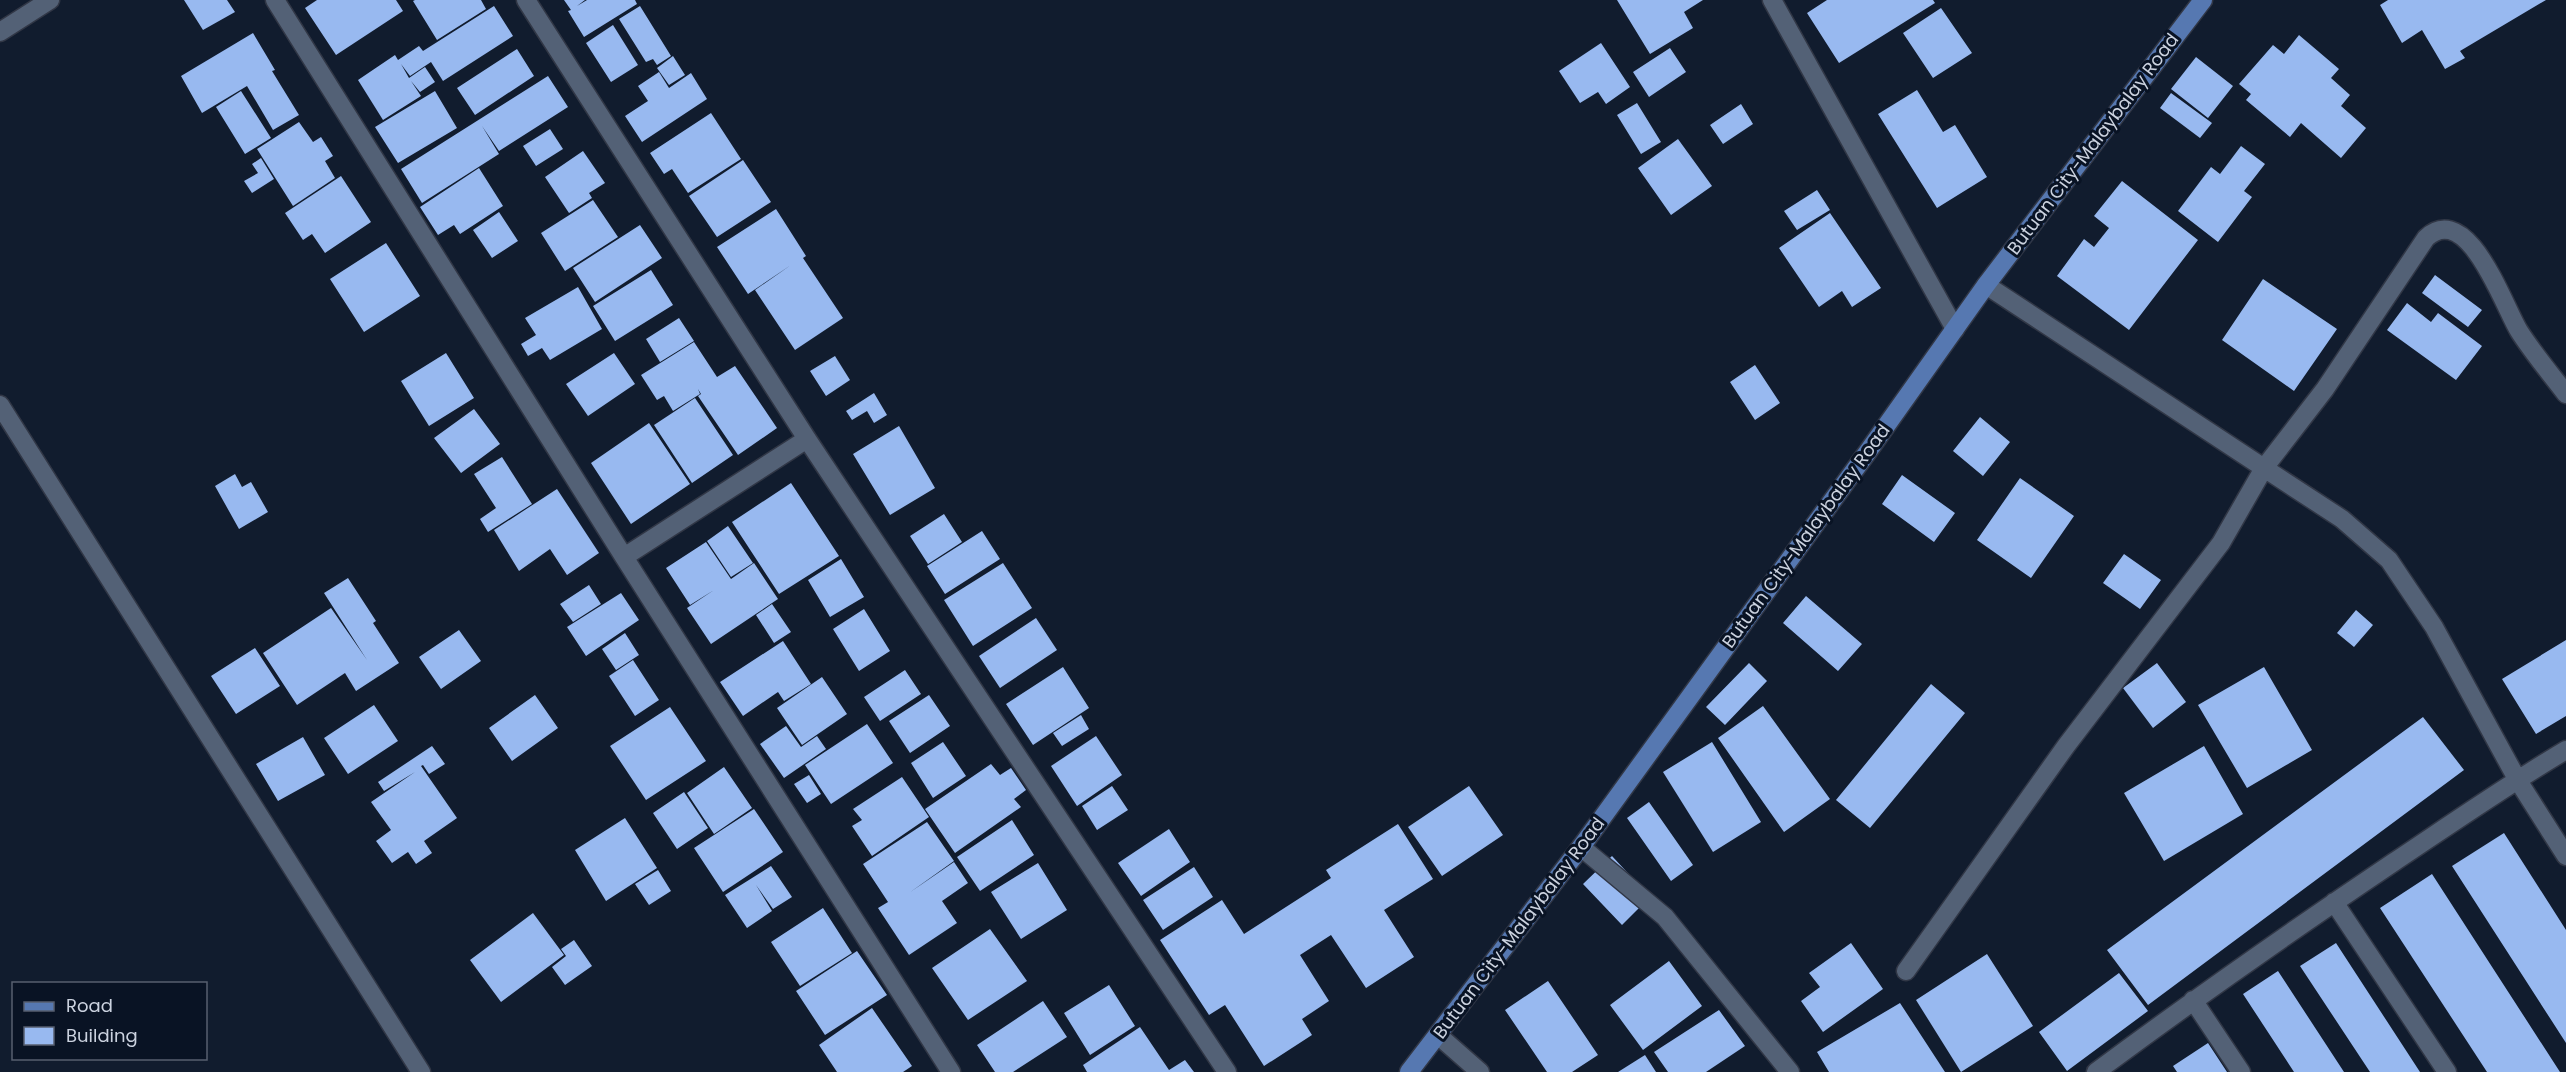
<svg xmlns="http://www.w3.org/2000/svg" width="2566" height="1072" viewBox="0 0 2566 1072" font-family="Poppins,sans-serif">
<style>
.building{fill:#98b9f0}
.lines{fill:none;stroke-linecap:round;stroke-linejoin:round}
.street-casing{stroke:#313746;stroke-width:21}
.primary-casing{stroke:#313746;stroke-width:21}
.street{stroke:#536176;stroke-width:18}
.primary{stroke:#5678b1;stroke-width:18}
.labels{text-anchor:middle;stroke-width:6;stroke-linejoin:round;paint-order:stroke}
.street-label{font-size:18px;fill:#cbd2df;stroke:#091324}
</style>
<rect width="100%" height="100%" fill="#111c2e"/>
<path class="building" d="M184,0H227L235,12L203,30Z
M317,0H396L403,11L336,55L305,8Z
M415,0H481L486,9L437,40L413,1Z
M564,0H585L577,6L587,0H635L637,4L584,37L568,11L571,10Z
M1617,0H1703L1684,12L1693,28L1650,54Z
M1827,0H1933L1935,3L1839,63L1807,13Z
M2388,0H2546L2460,51L2465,58L2445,69L2422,30L2402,43L2380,5Z
M494,6L513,36L443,81L431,62L410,76L401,64L409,78L425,67L435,82L420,92L411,81L421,96L383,120L358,80L395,55L398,60L419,46L423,51Z
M640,6L671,56L657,65L653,59L646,62L619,19Z
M1941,8L1972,53L1933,78L1903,33Z
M613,25L638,65L611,82L586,43Z
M253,33L275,70L272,71L299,115L273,130L247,86L202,113L181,76Z
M2299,35L2339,69L2331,78L2350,95L2341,106L2366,128L2341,158L2301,123L2290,137L2246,100L2251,94L2239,84L2273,45L2284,54Z
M1601,43L1630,87L1606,104L1598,92L1580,103L1559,71Z
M1670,48L1686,72L1649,97L1633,72Z
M517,49L534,76L475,115L457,88Z
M673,56L685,75L669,85L657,68Z
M2196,57L2233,86L2208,118L2171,89Z
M659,72L669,88L691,73L707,99L642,142L625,116L648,101L638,86Z
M548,76L568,107L499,151L482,126L499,154L422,203L401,169Z
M1917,90L1943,132L1955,125L1987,177L1937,208L1878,114Z
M241,91L271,138L245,154L216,107Z
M435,91L457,128L398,163L375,127Z
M2171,93L2212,123L2200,138L2160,108Z
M1637,103L1661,142L1641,154L1617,115Z
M1741,104L1753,124L1723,144L1710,125Z
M711,113L741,159L688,193L672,169L664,174L650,153Z
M299,122L313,142L321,137L333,156L325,161L335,178L293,206L257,149Z
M550,129L563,149L536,166L523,146Z
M1678,139L1712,186L1671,215L1638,168Z
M2241,146L2265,164L2244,191L2252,197L2218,242L2178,211L2211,167L2220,174Z
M583,151L605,183L589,193L592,198L569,213L545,177Z
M261,158L274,179L252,193L244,181L258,173L252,164Z
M743,160L771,202L717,237L689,196Z
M479,168L503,206L460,234L454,225L438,235L420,207Z
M341,176L371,222L325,253L312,234L303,240L285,213Z
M2122,181L2198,240L2129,330L2057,276L2084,239L2094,247L2109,228L2094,216Z
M1817,190L1830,210L1797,230L1784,211Z
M593,200L618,237L565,271L541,233Z
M776,209L806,256L803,258L843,318L795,350L755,290L791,265L748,294L717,247Z
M499,212L518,241L492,258L473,230Z
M1830,213L1881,288L1852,307L1842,291L1819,307L1779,248Z
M640,225L662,258L595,302L573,268Z
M386,243L420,296L364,332L330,279Z
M651,270L673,305L615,341L593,306Z
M2435,275L2482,310L2468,327L2422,293Z
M2263,279L2337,329L2294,391L2222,340Z
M578,287L602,329L550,360L542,348L528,356L521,344L536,335L525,318Z
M2407,303L2431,322L2438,313L2482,346L2456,380L2387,330Z
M679,318L694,341L660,362L646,339Z
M694,342L717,377L735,366L777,428L738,455L698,396L701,394L698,389L700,394L673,411L664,396L657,400L641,375Z
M446,353L474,398L429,426L401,381Z
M614,353L635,384L588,416L566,384Z
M835,356L850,380L826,396L810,371Z
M1755,365L1780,403L1755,420L1730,382Z
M874,393L887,415L874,423L867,411L852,420L846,411Z
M695,398L733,455L692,483L654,425Z
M474,409L500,444L461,473L434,438Z
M1980,417L2010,442L1983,476L1953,451Z
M649,423L690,484L631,524L591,463Z
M899,426L935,488L890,515L853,454Z
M502,457L532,504L488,532L480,519L496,508L474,474Z
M235,474L242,487L251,482L268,512L239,529L215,486Z
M1902,475L1955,513L1934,542L1882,504Z
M2020,478L2074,516L2031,578L1977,540Z
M791,483L839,556L779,594L732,522Z
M557,489L599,553L567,575L550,549L519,571L494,530Z
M944,514L962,542L928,564L910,536Z
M728,526L753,563L731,577L707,541Z
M982,531L1000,559L945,594L927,566Z
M706,542L731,579L754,563L778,599L711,644L687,608L714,590L690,605L666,568Z
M2124,554L2161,580L2140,609L2103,583Z
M841,559L864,597L830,617L808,580Z
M1003,563L1032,608L973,646L944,600Z
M348,578L376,621L373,623L399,663L356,691L345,673L297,705L263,653L331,608L367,660L324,593Z
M589,585L601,604L573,622L560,604Z
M621,593L639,620L586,656L567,627Z
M1806,596L1862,644L1838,671L1783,623Z
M772,604L791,632L774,643L756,615Z
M864,609L890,651L859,671L833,629Z
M2356,610L2373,625L2354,647L2337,633Z
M1036,618L1057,650L1000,688L979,656Z
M459,630L481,661L441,689L419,657Z
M625,633L639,655L616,670L602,649Z
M2566,640V716L2536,734L2502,679Z
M783,641L811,684L784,701L778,692L743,716L720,682Z
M255,648L280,686L236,714L211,676Z
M633,660L659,700L635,716L609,676Z
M1749,663L1767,681L1725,725L1706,707Z
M2157,663L2186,702L2153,728L2123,688Z
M1063,667L1089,708L1033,745L1006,704Z
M2264,667L2312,750L2247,788L2198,705Z
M905,670L921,694L880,721L864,697Z
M822,677L847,714L802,745L777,708Z
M1931,684L1965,713L1870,828L1836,800Z
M535,695L558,728L512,761L489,728Z
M929,695L950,726L910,753L889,721Z
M374,705L398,741L348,774L324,738Z
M1763,706L1830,799L1784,832L1718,738Z
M670,707L706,761L646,800L610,746Z
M1081,715L1089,729L1062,746L1053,733Z
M2423,717L2464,770L2148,1005L2107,950Z
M867,724L893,763L831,804L805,765Z
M786,726L801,747L817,736L826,749L784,778L760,744Z
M1096,736L1122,775L1077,806L1051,766Z
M303,737L325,775L278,801L256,764Z
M943,742L966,776L933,798L911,763Z
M1712,742L1761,822L1713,852L1663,772Z
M432,746L445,764L429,774L423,765L421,766L457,818L424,841L432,853L416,864L408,852L392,863L376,841L391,830L371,802L415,772L384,791L378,782Z
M2204,746L2243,814L2164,861L2124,793Z
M991,764L1000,775L1011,768L1026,790L1014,799L1021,807L955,853L925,809Z
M724,767L752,808L714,834L687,793Z
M809,775L821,794L807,803L794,784Z
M902,777L929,817L872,856L852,826L862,820L853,809Z
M1112,786L1128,810L1097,830L1082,806Z
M1469,786L1503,835L1442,876L1408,827Z
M684,792L708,828L677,849L653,813Z
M1649,802L1693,865L1671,881L1627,818Z
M754,809L783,852L723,892L694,848Z
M625,818L657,868L606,901L575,850Z
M1012,820L1034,855L980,891L957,857Z
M927,822L954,861L909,893L954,862L968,883L942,901L957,923L909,955L878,908L888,902L863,864Z
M1398,824L1433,879L1384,910L1414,957L1366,988L1331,935L1300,955L1329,1001L1302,1019L1312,1035L1264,1066L1225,1005L1209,1015L1160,940L1222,900L1244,934L1331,878L1326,870Z
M1169,829L1190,862L1141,896L1118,863Z
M2504,833L2566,930V1043L2452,866Z
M1612,856L1650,897L1622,925L1583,884Z
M1038,863L1067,910L1021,939L991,892Z
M771,866L792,897L773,909L756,885L772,911L747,928L725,895Z
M1194,867L1213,897L1163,930L1143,900Z
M658,870L671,891L649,905L635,884Z
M2432,874L2560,1072H2487L2380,908Z
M823,908L852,953L800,986L771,942Z
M533,913L564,955L501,1002L470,960Z
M990,929L1027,981L968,1020L932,968Z
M574,940L592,966L565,985L552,967L566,956L561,949Z
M1851,943L1883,989L1823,1032L1801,1001L1820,987L1809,973Z
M2336,943L2420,1072H2370L2300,966Z
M857,951L887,995L825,1035L796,991Z
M1987,954L2033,1026L1961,1072L1916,1000Z
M1669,961L1702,1006L1643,1050L1610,1005Z
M2278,971L2344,1072H2294L2243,994Z
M2119,973L2148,1011L2067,1071L2039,1032Z
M1548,981L1598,1055L1572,1072H1547L1505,1010Z
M1109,985L1135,1026L1090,1055L1064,1013Z
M1043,1001L1067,1037L1013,1072H995L977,1045Z
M1900,1003L1945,1072H1829L1817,1052Z
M872,1008L912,1066L903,1072H837L819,1045Z
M1719,1010L1745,1046L1706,1072H1668L1654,1052Z
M1140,1027L1169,1070L1185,1060L1194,1072H1087L1083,1065Z
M2208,1043L2227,1072H2177L2173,1066Z
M1645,1055L1656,1072H1618Z"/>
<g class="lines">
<g class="street-casing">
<path id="street" d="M275,0L624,557L951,1072
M526,0L807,439L1227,1072
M1772,0L1955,329
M0,32L50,0
M2566,394C2550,373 2533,353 2519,331C2504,307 2468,199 2426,238L2325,389L2264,468L2342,519L2389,560L2434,627L2517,779L2566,856
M0,405L421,1072
M624,557L807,439
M1581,847L1665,917L1790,1072
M2334,902L2447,1072
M1906,971L2066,746L2221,543L2264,468L1986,285
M2193,1000L2241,1072
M1439,1036L1480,1072
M2096,1072C2193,1000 2293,930 2394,862C2451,824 2507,785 2566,750"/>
</g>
<g class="primary-casing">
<path id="primary" d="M1409,1072L1581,847L1869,450L1986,285L2203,0"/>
</g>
<use href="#street" class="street"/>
<use href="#primary" class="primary"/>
</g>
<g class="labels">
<g class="street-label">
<text transform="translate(2093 144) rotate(-53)" y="6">Butuan City-Malaybalay Road</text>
<text transform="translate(1806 536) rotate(-54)" y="6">Butuan City-Malaybalay Road</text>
<text transform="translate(1519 928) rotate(-53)" y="6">Butuan City-Malaybalay Road</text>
</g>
</g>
<rect x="12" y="982" width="195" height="78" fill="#091324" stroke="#575f6f" stroke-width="1.5"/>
<rect x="24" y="1002" width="30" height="9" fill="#5678b1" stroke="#575f6f" stroke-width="1.5"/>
<text x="66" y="1012" font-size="18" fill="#cbd2df">Road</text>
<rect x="24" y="1027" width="30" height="18" fill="#98b9f0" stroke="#575f6f" stroke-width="1.5"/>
<text x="66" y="1042" font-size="18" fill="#cbd2df">Building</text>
</svg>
